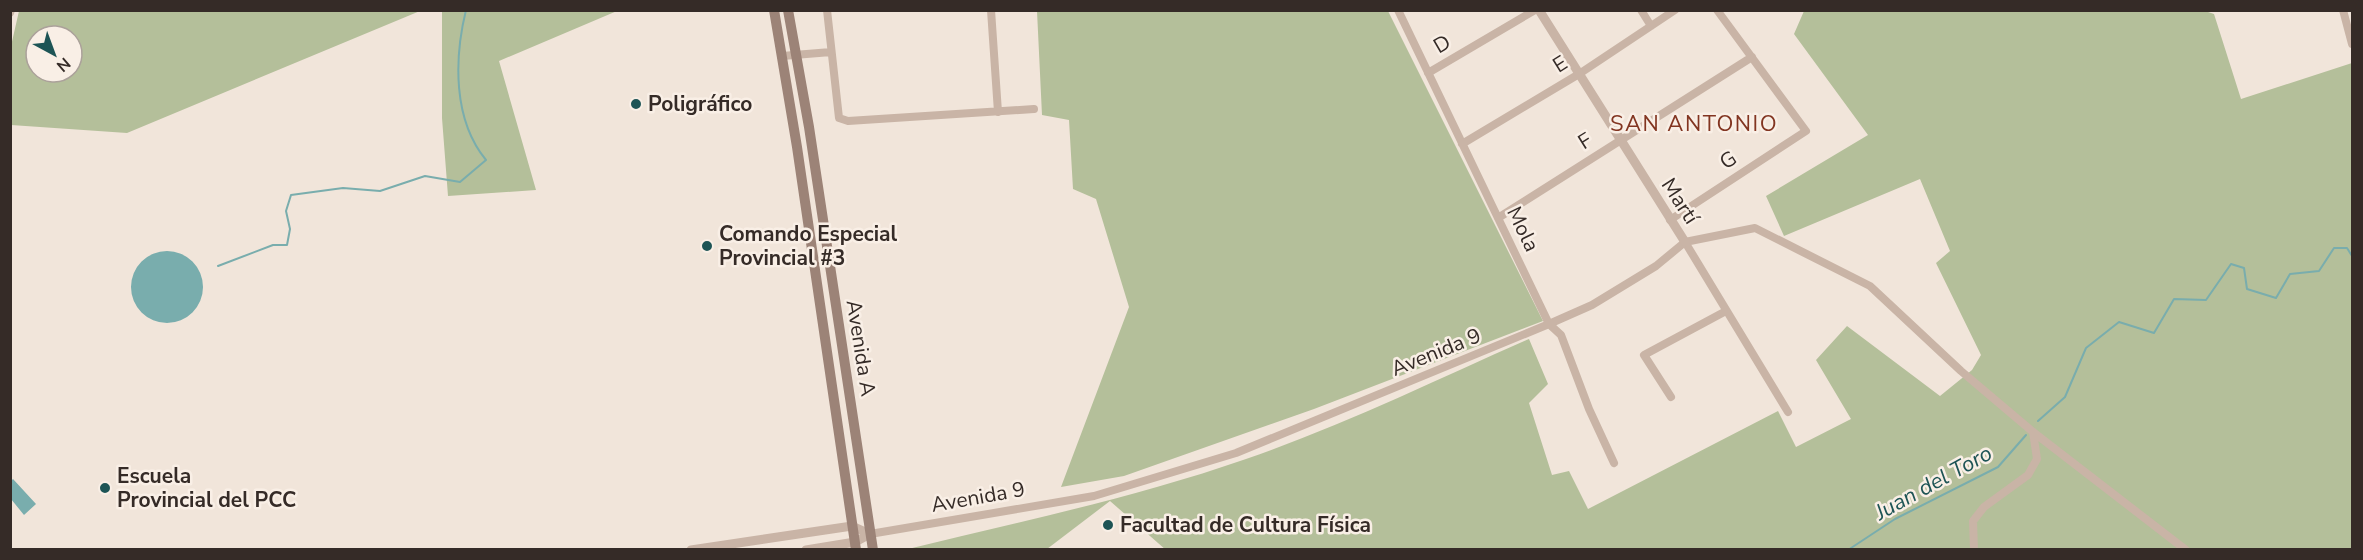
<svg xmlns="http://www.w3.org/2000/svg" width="2363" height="560" viewBox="0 0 2363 560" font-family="'Nunito Sans',sans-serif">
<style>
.green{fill:#b4bf9a;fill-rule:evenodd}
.water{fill:#79adad}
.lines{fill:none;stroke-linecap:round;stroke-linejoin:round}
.stream{stroke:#79adad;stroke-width:2}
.minor{stroke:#c9b4a6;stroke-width:8}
.tertiary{stroke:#c9b4a6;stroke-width:9}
.secondary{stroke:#9c8377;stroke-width:10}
.poi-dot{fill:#1d5455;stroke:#f9efe6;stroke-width:2}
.labels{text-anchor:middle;stroke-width:5;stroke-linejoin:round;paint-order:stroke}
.street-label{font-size:21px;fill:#352b27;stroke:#f9efe6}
.poi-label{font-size:21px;font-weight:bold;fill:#352b27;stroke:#f9efe6;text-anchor:start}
.neighbourhood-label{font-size:22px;letter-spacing:1.5px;fill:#823521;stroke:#f9efe6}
.water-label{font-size:22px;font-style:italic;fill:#1d5455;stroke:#f9efe6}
</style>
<rect width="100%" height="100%" fill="#f1e5da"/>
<path class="green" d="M19,11V10L420,11L127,133L11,125V46ZM36,36H72V72H36Z
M442,11H617L499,61L536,190L448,196L442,118Z
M1037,11H1388L1543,321L1314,409L1124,476L1061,487L1129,307L1096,199L1073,189L1069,120L1042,115Z
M1804,11H2205L2214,14L2241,99L2352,63V549L1166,550L1110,501L1047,549L904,550C1018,522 1134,498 1246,459C1342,426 1436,380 1529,339L1548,384L1529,403L1552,475L1569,471L1588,509L1778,411L1796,447L1851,419L1816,360L1847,326L1940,396L1972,370L1981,355L1936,263L1950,251L1920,179L1784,236L1766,196L1868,135L1794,34Z"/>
<path class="water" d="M131 287a36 36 0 1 1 72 0a36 36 0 1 1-72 0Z
M13,479L36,504L24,515L11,499V481Z"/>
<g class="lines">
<path class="stream" d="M218,266L273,245H287L290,229L286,211L291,195L343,188L380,191L425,176L460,182L486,160C453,120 454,59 466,10
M2038,421L2065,397L2086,348L2119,322L2154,333L2174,299L2206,300L2231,264L2244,268L2247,289L2276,298L2290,274L2319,271L2334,248H2347L2352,256
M1848,550L1895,519L1998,467L2026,435"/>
<path class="minor" d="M827,10L839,118L848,121L1034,109
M991,10L998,112
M1398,10L1549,324L1561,335L1589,409L1614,463
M1641,10L1651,26
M2343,10L2352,44
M10,13L11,10
M782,56L831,52
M1428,73L1535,10
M1462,144L1579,74L1675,10
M1498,218L1752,57
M1670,220L1806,131L1717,10
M1685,242L1788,412
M1671,397L1644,355L1726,311
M870,534L1094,496L1236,453L1549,324L1592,305L1656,266L1685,242L1755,228L1870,286L1961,371L2033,432L2186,550
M1974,550L1973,521L1984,507L2028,475L2037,459L2033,432"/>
<path class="tertiary" d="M1539,10L1685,242
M691,550L852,526L870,534
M806,550L855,542L870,534"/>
<path class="secondary" d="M774,10L797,147L856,550
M788,10L809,127L873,550"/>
</g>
<g class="poi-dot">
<circle cx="636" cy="104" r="6"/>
<circle cx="707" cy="246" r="6"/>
<circle cx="105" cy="488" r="6"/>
<circle cx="1108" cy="525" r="6"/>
</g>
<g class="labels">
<g class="street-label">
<text transform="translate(1442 44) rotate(-30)" y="7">D</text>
<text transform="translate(1560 64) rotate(-32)" y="7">E</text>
<text transform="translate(1585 141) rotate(-32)" y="7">F</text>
<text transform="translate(1728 160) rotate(-33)" y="7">G</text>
<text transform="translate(1680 201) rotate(57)" y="7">Martí</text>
<text transform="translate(1523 229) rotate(64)" y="7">Mola</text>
<text transform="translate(861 348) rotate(81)" y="7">Avenida A</text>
<text transform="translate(1436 352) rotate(-22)" y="7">Avenida 9</text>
<text transform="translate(978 497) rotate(-10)" y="7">Avenida 9</text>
</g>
<g class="poi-label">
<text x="648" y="111">Poligráfico</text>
<text x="719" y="241">Comando Especial<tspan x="719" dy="24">Provincial #3</tspan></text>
<text x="117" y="483">Escuela<tspan x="117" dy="24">Provincial del PCC</tspan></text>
<text x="1120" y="532">Facultad de Cultura Física</text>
</g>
<g class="neighbourhood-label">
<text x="1694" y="131">SAN ANTONIO</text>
</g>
<g class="water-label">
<text transform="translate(1933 482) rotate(-29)" y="8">Juan del Toro</text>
</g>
</g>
<rect width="2363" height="560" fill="none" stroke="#352b27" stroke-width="24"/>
<g transform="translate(54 54) rotate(139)"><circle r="28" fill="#f9efe6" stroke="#aba19a" stroke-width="1.5"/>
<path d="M0-4.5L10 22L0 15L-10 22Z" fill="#1d5455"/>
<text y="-9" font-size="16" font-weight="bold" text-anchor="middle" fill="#352b27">N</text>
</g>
</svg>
